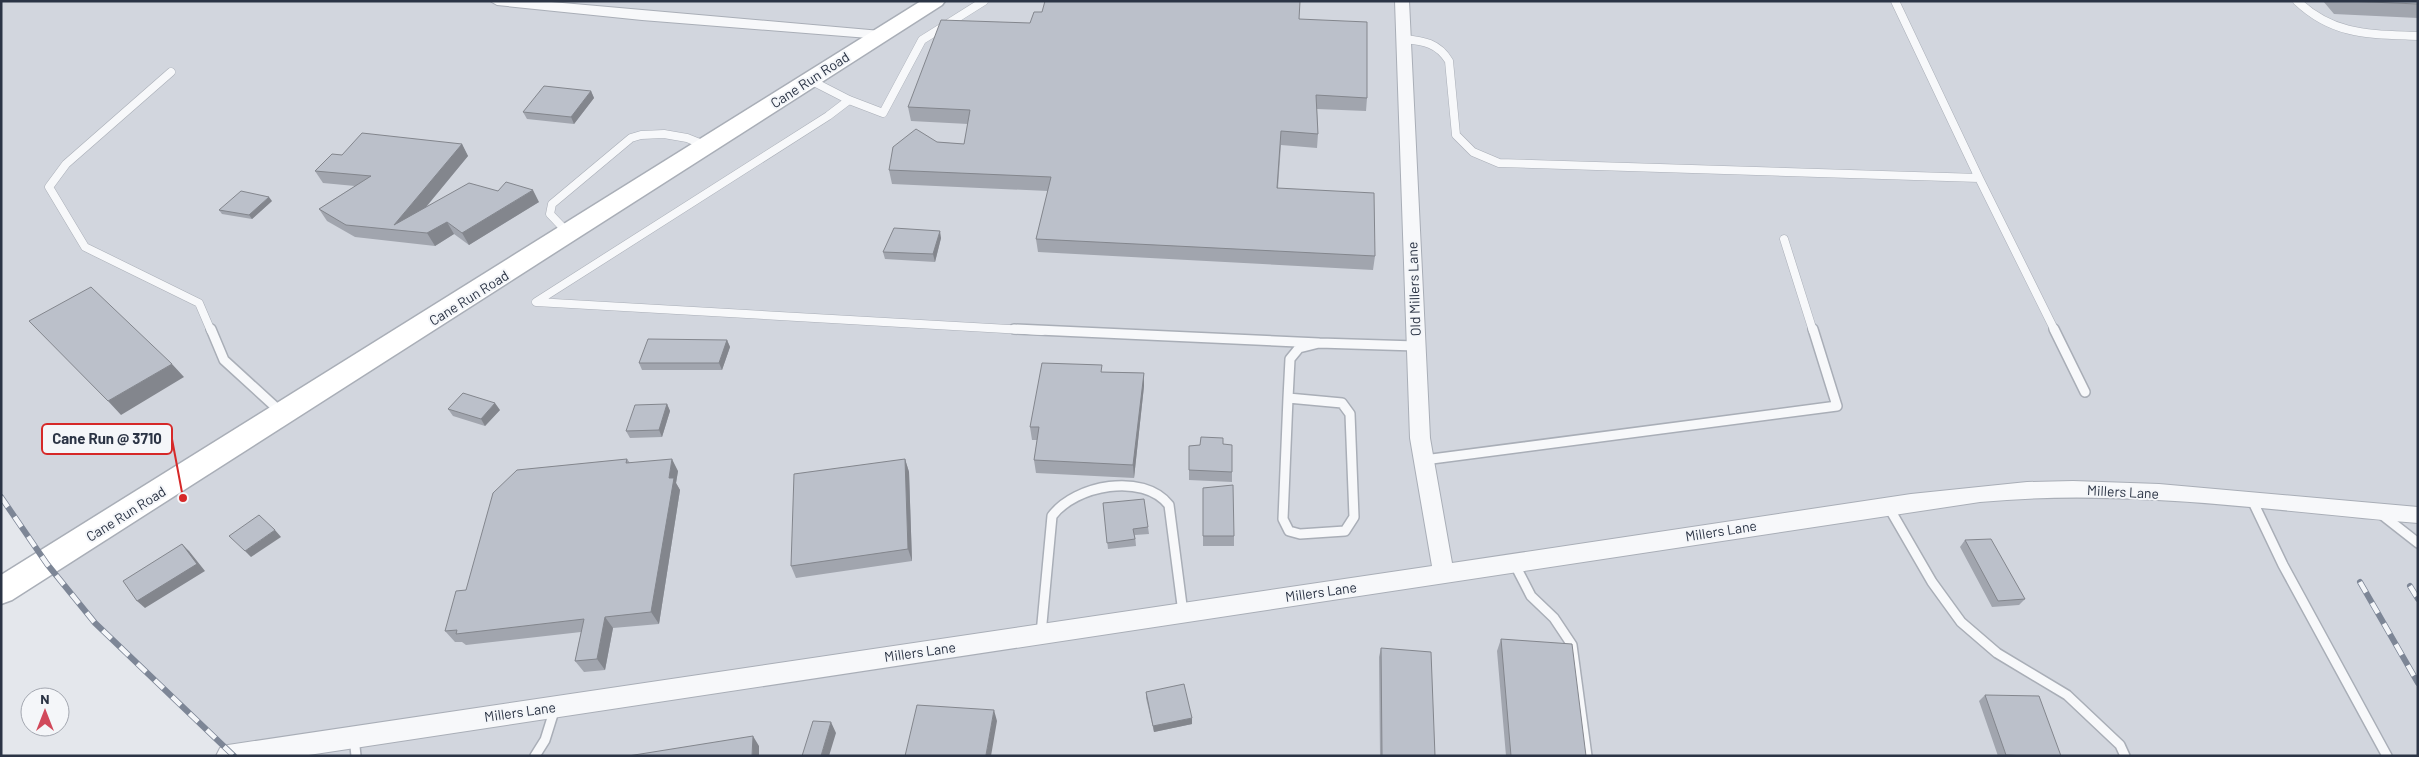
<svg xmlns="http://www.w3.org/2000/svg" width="2419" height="757" viewBox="0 0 2419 757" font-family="Barlow,sans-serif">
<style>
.built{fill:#d2d6de}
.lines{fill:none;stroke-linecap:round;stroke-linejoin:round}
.lane-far1-casing{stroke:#a9aeb7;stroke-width:9}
.lane-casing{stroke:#a9aeb7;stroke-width:12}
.street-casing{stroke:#a9aeb7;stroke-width:2}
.secondary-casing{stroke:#a9aeb7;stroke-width:3}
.lane-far1{stroke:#f7f8fa;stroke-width:8}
.lane{stroke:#f7f8fa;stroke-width:9}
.street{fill:#f7f8fa;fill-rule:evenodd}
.secondary{fill:#fff;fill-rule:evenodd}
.rail-casing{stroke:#7d8696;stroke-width:6}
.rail{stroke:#f4f6f9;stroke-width:4.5;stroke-dasharray:12;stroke-linecap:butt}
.wall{fill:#a1a5ae}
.shaded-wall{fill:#83868d}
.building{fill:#bbc0ca;stroke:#83868d}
.labels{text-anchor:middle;stroke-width:4;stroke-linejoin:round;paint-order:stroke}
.street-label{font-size:14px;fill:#2b3445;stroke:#f4f6f9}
.leader{fill:none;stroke:#d62828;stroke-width:2}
.callout-dot{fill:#d62828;stroke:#f4f6f9;stroke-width:2}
.callout{fill:#f4f6f9;stroke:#d62828;stroke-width:2}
.callout-label{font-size:15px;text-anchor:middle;font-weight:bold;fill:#2b3445}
</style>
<rect width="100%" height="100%" fill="#e4e7ec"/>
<path class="built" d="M1,1H2418V756H234L95,623L47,564L1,497Z"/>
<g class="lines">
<g class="lane-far1-casing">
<path id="lane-far1" d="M1895,1L1979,178
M2297,1C2334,36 2370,34 2418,36
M1404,39C1424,41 1438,43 1449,61L1456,135L1473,152L1499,163L1979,178L2055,331
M171,72L66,164L49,187L85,247L199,303L211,331
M810,80L849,100L883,113L922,40L984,1
M849,100L828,116L536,302L1042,331
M569,234L550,214L552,204L631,138L641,135L664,134L687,138L707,146
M1784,239L1813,331"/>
</g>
<g class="lane-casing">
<path id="lane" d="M211,329L224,360L282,413
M1014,329L1319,343
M2054,329L2085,392
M1288,398L1342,403L1350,414L1354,517L1345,531L1300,534L1289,531L1283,519Z
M1288,398L1290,359L1299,348L1319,343L1416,346
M1424,460L1837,406L1813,329
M2253,502L2283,565L2387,756
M1888,506L1932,582L1961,622L1997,653L2067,695L2120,745L2125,756
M2381,514L2418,543
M1514,563L1531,596L1554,618L1572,645L1587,756
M1041,634L1052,516C1075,485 1143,472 1169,505L1183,613
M354,737L356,756
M535,756L545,740L555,708"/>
</g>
<g class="street-casing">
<path id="street" d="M490,1H540L881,31L888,35L881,39L642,20L497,5Z
M1395,1H1409L1430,438L1452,563L1911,494L2027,482L2073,481L2159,484L2418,507V523C2273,511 2126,488 1980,502L302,756H216L220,748L228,745L1432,566L1410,438Z"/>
</g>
<g class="secondary-casing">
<path id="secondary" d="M921,1H945L942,5L12,600L1,604V575Z"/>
</g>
<use href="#lane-far1" class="lane-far1"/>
<use href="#lane" class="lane"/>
<use href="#street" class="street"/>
<use href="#secondary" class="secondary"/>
<g class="rail-casing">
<path id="rail" d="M1,497L47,564L95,623L234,756
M2360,582L2418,683
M2410,586L2418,599"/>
</g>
<use href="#rail" class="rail"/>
</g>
<path class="wall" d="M2323,1H2418V18L2334,14Z
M1299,19L1367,98L1366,111L1317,109L1318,134L1317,148L1281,145L1278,188L1375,256L1373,270L1038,252L1036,239L1048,191L892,184L889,170L937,142L964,144L968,124L911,121L908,107L1030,23Z
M591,91L594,98L574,124L527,119L523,112Z
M462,144L468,156L427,206L539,202L469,245L454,234L435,246L355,237L327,221L319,209L355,186L323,183L315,171L342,155Z
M272,201L252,219L222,214L219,210Z
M941,238L935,262L885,259L883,252Z
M727,340L730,347L722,370H642L639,363Z
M1103,372L1144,373V386L1134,478L1036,473L1034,460L1037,440H1032L1030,427Z
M667,404L670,411L662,437L630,438L626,431Z
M448,409L500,410L485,426L453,416Z
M1223,444L1232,472V482L1189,480V446Z
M627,459L630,463L678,471L676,483L680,490L659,624L613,628L605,670L584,672L575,661L581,632L466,645L462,642H455L445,631L466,590Z
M905,459L909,472L912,561L796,578L791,566Z
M1203,488L1234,536V546H1203Z
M1103,503L1148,527L1149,534L1135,535L1136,546L1108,549Z
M1965,540L2025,599L2019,605L1992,607L1960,547Z
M1501,639L1586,756H1506L1497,651Z
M1381,648L1435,756H1380L1379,657Z
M1146,692L1192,724L1154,732L1146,698Z
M1985,695L2061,756H1998L1979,701Z"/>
<path class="shaded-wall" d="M591,91L594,98L574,124L571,117Z
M462,144L468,156L406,231L394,225Z
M533,190L539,202L469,245L462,233Z
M269,197L272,201L252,219L249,215Z
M447,222L454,234L435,246L427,233Z
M940,231L941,238L935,262L933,254Z
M727,340L730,347L722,370L719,363Z
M172,364L184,377L121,415L108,401Z
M1144,373V386L1134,478L1133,465Z
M495,403L500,410L485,426L481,419Z
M667,404L670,411L662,437L659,430Z
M672,459L678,471L676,483L680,490L659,624L651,612L669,478Z
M905,459L909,472L912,561L908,549Z
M275,530L281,537L251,557L245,551Z
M182,544L189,551L205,571L145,608L137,601Z
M605,617L613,628L605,670L597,659Z
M994,710L997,721L991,756L986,755Z
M1192,718V724L1154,732L1153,726Z
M831,722L836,733L829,756H821Z
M753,736L759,746V756H752Z"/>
<path class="building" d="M1045,1H1300L1299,19L1367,22V98L1316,95L1318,134L1281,131L1277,188L1374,193L1375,256L1036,239L1051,177L889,170L893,147L916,129L937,142L964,144L970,110L908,107L941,20L1030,23L1034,12H1042Z
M2346,1H2418V4Z
M544,86L591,91L571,117L523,112Z
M362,133L462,144L394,225L469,183L498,191L506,182L533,190L462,233L447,222L427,233L346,225L319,209L371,176L315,171L332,154L342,155Z
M241,191L269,197L249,215L219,210Z
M894,228L940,231L933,254L883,252Z
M91,287L172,364L108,401L29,321Z
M648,339L727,340L719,363H639Z
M1042,363L1102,365L1101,372L1144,373L1133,465L1034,460L1039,427H1030Z
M463,393L495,403L481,419L448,409Z
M667,404L659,430L626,431L635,405Z
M1201,437L1223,438V444L1232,445V472L1189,470V446L1200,445Z
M627,459L626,463L672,459L669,478H674L651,612L605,617L597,659L575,661L584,619L456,634L457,630L445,631L456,591L466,590L493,493L517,470Z
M905,459L908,549L791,566L794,474Z
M1233,485L1234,536H1203V488Z
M1144,499L1148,527L1133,529L1135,539L1107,543L1103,503Z
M259,515L275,530L245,551L229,536Z
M1991,539L2025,599L1998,601L1965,540Z
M182,544L197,564L137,601L123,581Z
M1501,639L1572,644L1586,756H1511Z
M1381,648L1431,652L1435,756H1382Z
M1184,684L1192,718L1153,726L1146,692Z
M1985,695L2039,696L2061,756H2027L2006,755Z
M917,705L994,710L986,755L996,756H905Z
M813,721L831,722L821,756H802Z
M753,736L752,756H628Z"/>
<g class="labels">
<g class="street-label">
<text transform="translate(810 80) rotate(-33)" y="5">Cane Run Road</text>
<text transform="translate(1414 289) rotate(-92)" y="5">Old Millers Lane</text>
<text transform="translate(469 298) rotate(-32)" y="5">Cane Run Road</text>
<text transform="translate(2123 492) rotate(3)" y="5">Millers Lane</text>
<text transform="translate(126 514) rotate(-32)" y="5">Cane Run Road</text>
<text transform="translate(1721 531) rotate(-9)" y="5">Millers Lane</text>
<text transform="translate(1321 592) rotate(-8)" y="5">Millers Lane</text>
<text transform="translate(920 652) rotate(-8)" y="5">Millers Lane</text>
<text transform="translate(520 712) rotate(-8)" y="5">Millers Lane</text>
</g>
</g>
<path class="leader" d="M183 498L172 439"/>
<circle class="callout-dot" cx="183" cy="498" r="5"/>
<rect class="callout" x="42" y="424" width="130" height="30" rx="5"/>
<g class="callout-label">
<text x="107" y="444">Cane Run @ 3710</text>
</g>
<rect width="2419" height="757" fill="none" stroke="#2b3445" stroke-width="5"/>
<g transform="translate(45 712)"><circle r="24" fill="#f4f6f9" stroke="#a4a8b1"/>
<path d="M0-4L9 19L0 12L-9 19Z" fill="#d1495b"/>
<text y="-8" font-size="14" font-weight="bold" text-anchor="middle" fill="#2b3445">N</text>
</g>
</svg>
